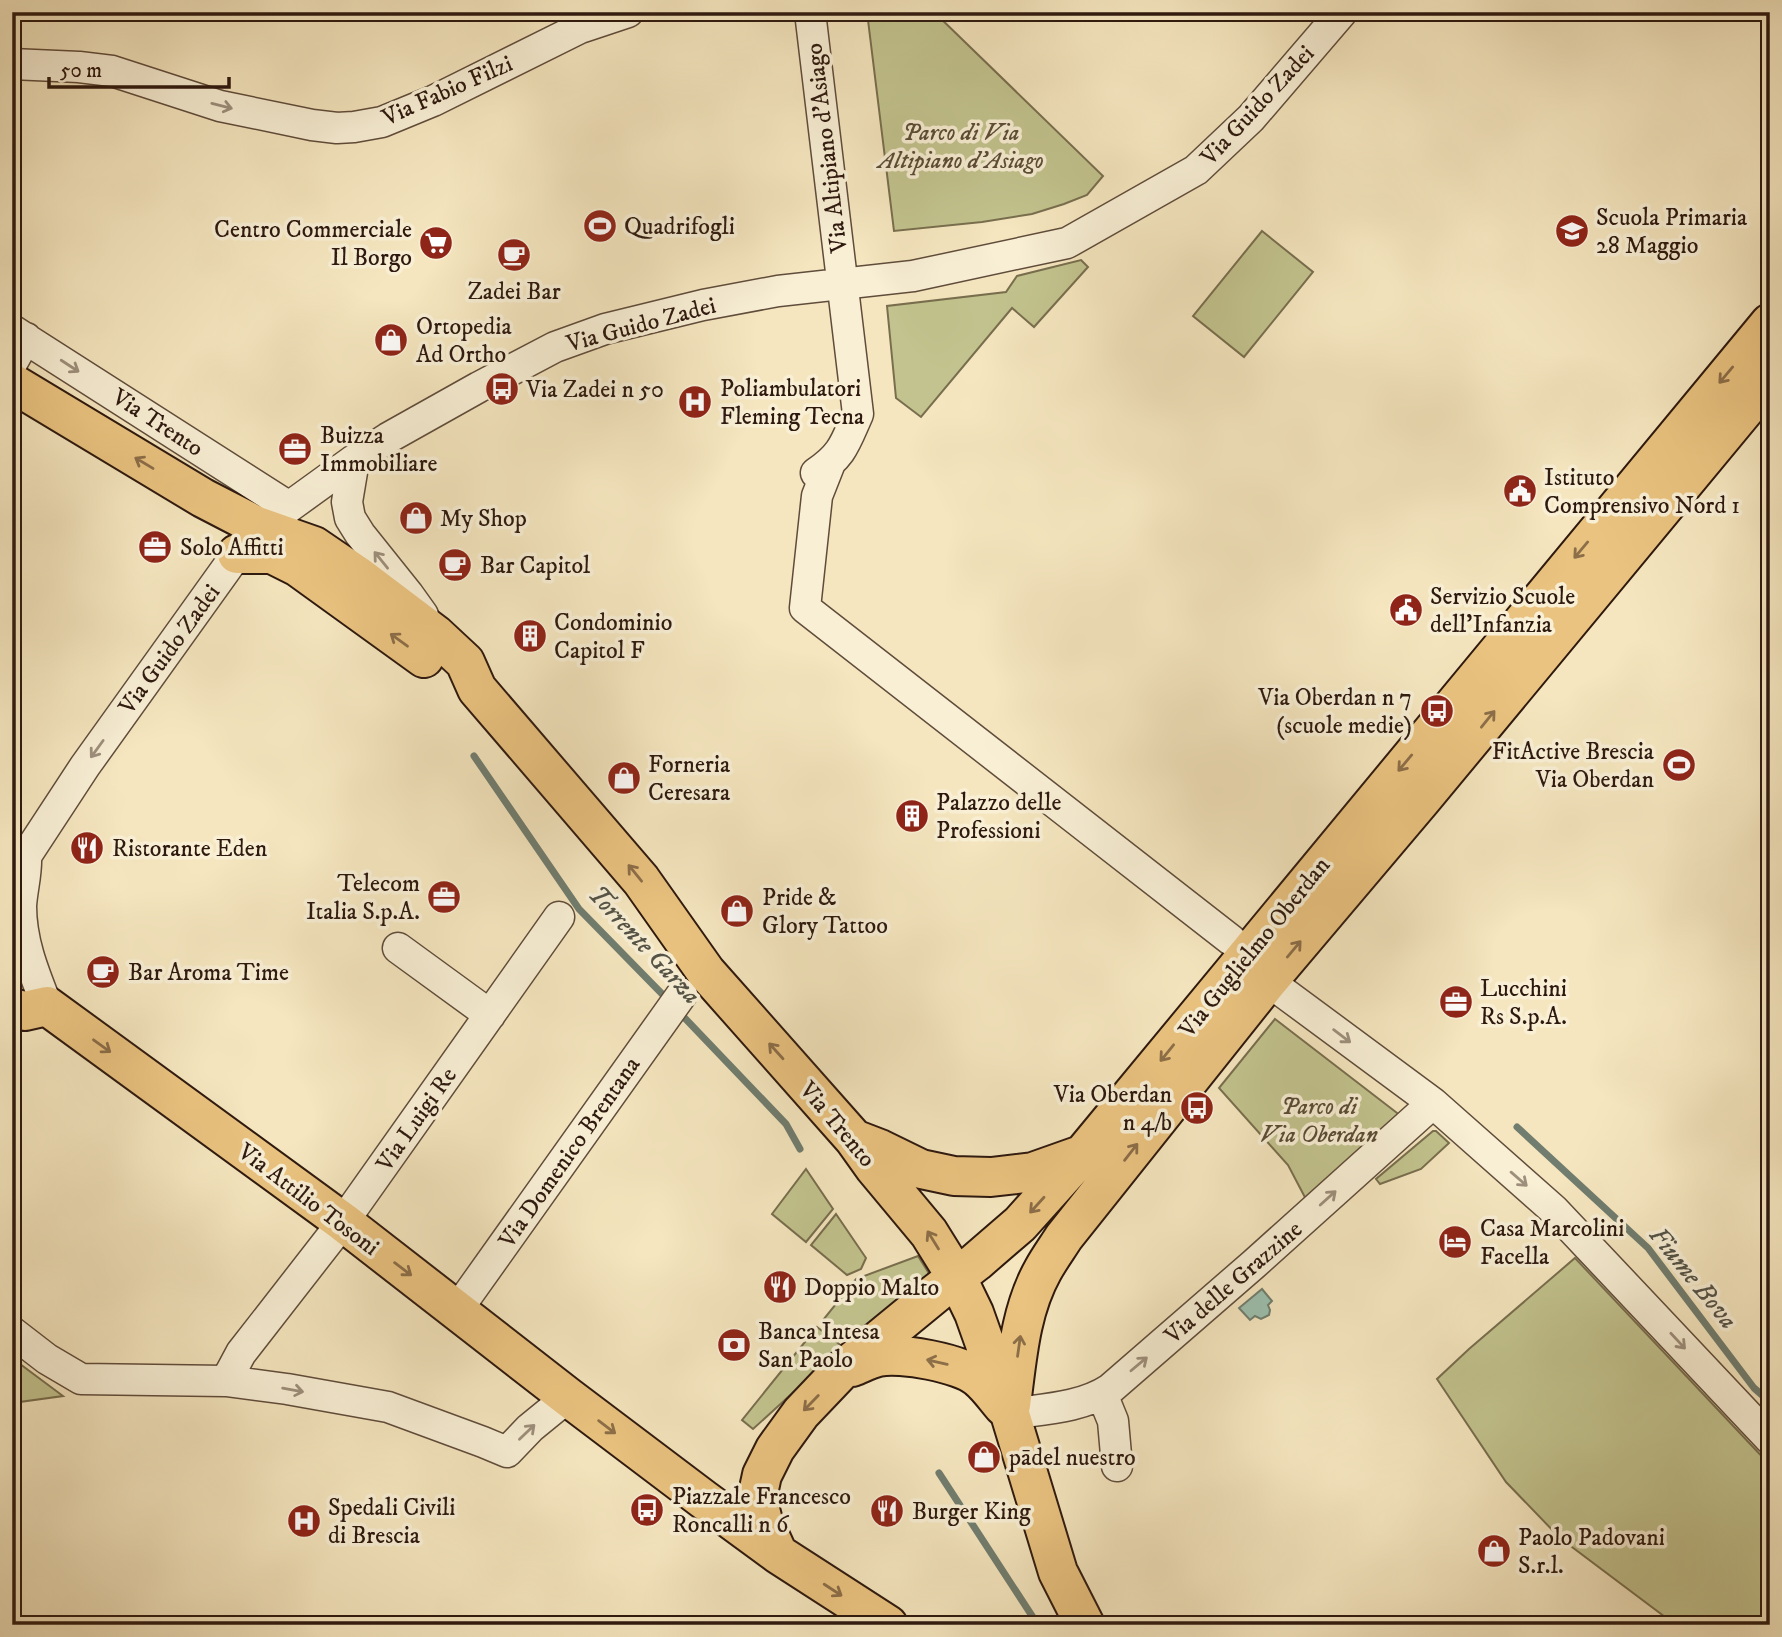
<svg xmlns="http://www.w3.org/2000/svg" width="1782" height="1637" viewBox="0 0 1782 1637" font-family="'IM FELL DW Pica',serif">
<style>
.green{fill:#c2c38e;stroke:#786e4e;stroke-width:2}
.water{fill:#9cc0af;stroke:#707d6f;stroke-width:2}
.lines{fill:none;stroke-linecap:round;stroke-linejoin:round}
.stream{stroke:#707d6f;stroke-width:7}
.minor-casing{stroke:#604c3b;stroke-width:33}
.major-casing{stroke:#2e190f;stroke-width:42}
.minor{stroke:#f8efd5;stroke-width:30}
.major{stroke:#eac380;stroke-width:38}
.oneway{stroke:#9d8f7c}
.oneway2{stroke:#8c6e48}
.labels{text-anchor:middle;stroke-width:7;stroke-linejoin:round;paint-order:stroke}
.street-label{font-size:24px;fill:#2e190f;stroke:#f8efd5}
.park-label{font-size:24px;font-style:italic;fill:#5a4c35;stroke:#f8efd5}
.poi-label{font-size:24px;fill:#2e190f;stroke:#f8efd5;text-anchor:start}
.water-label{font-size:26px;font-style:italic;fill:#545347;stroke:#f8efd5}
</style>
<rect width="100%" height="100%" fill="#f5e6bf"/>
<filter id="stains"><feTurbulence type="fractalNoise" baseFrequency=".00286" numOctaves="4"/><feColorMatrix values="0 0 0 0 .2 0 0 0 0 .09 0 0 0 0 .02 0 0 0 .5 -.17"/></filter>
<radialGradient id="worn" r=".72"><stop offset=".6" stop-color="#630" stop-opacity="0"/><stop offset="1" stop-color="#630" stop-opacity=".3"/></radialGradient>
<path class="green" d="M867,12H934L1103,176L1087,195L1064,204L1032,214L982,222L894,231Z
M1262,231L1313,272L1244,357L1193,316Z
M1081,260L1088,267L1034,327L1012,308L921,417L896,398L887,306L1006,292L1017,276Z
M1275,1019L1401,1116L1308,1203L1288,1165L1219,1088Z
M1433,1131H1436L1449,1143L1421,1169L1380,1184L1376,1179Z
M806,1169L833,1209L806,1242L772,1214Z
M836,1214L866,1258L861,1269L847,1275L811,1245Z
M918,1256L930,1275L850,1340L823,1320L856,1279Z
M1575,1258L1770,1465V1625H1673V1623L1560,1538L1506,1482L1437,1379L1469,1349Z
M817,1327L843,1347L753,1429L742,1420Z
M12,1358L63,1396L12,1403Z"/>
<path class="water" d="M1262,1289L1272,1301L1268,1305L1270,1310L1269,1315L1261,1319L1255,1316L1250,1320L1239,1308Z"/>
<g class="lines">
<path class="stream" d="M474,756L579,909L668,1000
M678,1011L786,1124L800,1149
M1517,1127L1648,1248L1754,1388L1770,1402
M939,1473L1038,1625"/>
<g class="minor-casing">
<path id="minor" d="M810,12L858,414C845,443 843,455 816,473
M12,64L79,67L112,71L220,106L312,125L337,128L354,127L382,122L433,101L580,28L628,12
M12,330L289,507
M12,363L26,338
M354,460L347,502L350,518L360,534L408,594L423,615
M830,463L817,496L805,608L1231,940
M26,856L85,766L257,526L289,507L354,460L388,438L479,387L555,347L605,329L703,305L778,291L913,276L1067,243L1196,170L1251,118L1342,12
M26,856C27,873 22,889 21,906C21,942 34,973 47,1006
M398,948L490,1015
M1268,981L1433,1103L1554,1210L1770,1439
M457,1310L682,994
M12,1332L47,1359L81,1379L226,1381L287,1389L388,1407L483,1442L507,1452L530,1428L568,1397
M226,1381L241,1353L343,1222L559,917
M1102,1394L1113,1421L1117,1466
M1010,1414C1043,1409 1081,1408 1110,1389L1254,1264L1433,1103"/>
</g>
<g class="major-casing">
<path id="major" d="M12,383L203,498L257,526L314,546L358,576L436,635L465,662L477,689L641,880L706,972L854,1139L874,1167L929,1233L957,1278L974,1313L1010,1414L1058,1572L1085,1625
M237,554H272L298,567L424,658
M12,1008L25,1011L47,1006L343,1222L568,1397L703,1499L778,1554L888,1625
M854,1139L880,1149L921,1169L954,1176L991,1177L1033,1172L1081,1155
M852,1367C860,1364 869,1359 878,1357C900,1352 961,1363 978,1378C988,1386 996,1398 1004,1407
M1011,1405C1017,1359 1020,1311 1043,1270C1049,1259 1057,1248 1064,1237L1268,981L1422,799L1770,379
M778,1554L763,1521L757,1498L762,1475L775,1449L801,1413L841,1371L936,1293L976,1262L1020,1224L1083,1154L1770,323"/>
</g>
<use href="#minor" class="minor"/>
<use href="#major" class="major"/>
</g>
<defs><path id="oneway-shaft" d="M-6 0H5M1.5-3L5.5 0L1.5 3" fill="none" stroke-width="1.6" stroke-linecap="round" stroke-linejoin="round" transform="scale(1.75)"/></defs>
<g class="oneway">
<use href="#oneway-shaft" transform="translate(222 106) rotate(14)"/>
<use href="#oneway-shaft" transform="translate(70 366) rotate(33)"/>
<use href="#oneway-shaft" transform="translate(381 560) rotate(-129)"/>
<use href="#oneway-shaft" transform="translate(97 749) rotate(126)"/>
<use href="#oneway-shaft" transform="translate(1342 1036) rotate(37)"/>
<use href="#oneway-shaft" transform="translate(1519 1179) rotate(41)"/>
<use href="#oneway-shaft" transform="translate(1328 1198) rotate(-42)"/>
<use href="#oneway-shaft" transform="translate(1678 1341) rotate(47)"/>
<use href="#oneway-shaft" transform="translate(1139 1364) rotate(-40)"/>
<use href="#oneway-shaft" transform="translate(293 1390) rotate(10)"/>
<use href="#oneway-shaft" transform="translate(527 1432) rotate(-44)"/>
</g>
<g class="oneway2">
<use href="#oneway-shaft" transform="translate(1726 375) rotate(130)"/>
<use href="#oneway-shaft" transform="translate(144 463) rotate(-149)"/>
<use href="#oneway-shaft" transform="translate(1581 550) rotate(130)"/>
<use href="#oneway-shaft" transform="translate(399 640) rotate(-144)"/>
<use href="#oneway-shaft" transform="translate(1488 719) rotate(-51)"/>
<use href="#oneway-shaft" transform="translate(1405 763) rotate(130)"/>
<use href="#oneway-shaft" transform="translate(635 873) rotate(-129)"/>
<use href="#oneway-shaft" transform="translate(1294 949) rotate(-50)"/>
<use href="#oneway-shaft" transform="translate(102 1046) rotate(36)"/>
<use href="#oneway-shaft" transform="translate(776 1051) rotate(-132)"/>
<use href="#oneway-shaft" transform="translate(1167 1053) rotate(129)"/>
<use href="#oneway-shaft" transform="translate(1131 1152) rotate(-52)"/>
<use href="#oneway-shaft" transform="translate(1037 1205) rotate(132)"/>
<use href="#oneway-shaft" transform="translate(933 1240) rotate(-122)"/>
<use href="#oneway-shaft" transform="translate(403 1269) rotate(37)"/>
<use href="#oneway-shaft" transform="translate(1019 1346) rotate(-82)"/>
<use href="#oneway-shaft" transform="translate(937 1362) rotate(-167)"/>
<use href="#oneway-shaft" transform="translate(811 1403) rotate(134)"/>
<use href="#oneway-shaft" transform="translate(607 1427) rotate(37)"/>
<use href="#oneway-shaft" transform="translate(833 1590) rotate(33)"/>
</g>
<defs>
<g id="stadium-disc" transform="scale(1.75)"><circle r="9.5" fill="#8f2418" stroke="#f8efd5"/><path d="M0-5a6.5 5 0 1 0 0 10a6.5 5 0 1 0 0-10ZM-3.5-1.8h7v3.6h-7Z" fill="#fff"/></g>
<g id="school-disc" transform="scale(1.75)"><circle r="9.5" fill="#8f2418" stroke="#f8efd5"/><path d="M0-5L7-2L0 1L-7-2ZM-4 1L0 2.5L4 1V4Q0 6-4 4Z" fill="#fff"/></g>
<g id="supermarket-disc" transform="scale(1.75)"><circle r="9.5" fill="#8f2418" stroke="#f8efd5"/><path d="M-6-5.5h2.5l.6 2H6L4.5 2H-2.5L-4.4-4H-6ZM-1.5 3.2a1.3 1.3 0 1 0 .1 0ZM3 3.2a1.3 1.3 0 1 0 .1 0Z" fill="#fff"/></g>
<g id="cafe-disc" transform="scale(1.75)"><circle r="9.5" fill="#8f2418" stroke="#f8efd5"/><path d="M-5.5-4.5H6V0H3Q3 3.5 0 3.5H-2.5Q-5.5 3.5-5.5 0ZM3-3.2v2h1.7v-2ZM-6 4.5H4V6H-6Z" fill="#fff"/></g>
<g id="shop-disc" transform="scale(1.75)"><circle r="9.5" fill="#8f2418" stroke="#f8efd5"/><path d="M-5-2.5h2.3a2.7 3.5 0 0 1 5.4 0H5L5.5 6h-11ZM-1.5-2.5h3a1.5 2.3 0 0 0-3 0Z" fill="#fff"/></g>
<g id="bus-disc" transform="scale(1.75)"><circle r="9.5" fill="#8f2418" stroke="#f8efd5"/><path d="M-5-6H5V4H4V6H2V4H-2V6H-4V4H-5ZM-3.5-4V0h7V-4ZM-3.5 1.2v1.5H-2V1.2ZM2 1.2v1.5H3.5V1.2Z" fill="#fff"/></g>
<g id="hospital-disc" transform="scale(1.75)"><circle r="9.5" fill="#8f2418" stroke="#f8efd5"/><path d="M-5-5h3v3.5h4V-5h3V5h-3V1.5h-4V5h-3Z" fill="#fff"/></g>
<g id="office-disc" transform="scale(1.75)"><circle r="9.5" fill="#8f2418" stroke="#f8efd5"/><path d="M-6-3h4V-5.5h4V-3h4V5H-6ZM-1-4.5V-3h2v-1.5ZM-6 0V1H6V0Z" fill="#fff"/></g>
<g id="civic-disc" transform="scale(1.75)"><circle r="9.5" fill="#8f2418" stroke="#f8efd5"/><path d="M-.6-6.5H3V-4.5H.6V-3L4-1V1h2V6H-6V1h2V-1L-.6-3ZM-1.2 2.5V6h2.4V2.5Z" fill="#fff"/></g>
<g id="building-disc" transform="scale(1.75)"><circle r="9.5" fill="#8f2418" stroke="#f8efd5"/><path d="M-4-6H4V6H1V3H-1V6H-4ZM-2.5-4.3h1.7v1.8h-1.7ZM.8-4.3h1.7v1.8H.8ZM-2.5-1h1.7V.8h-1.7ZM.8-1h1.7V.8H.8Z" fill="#fff"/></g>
<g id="restaurant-disc" transform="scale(1.75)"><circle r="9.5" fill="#8f2418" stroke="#f8efd5"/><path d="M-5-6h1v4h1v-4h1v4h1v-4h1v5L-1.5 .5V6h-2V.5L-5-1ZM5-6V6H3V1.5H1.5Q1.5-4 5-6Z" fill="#fff"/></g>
<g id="hotel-disc" transform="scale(1.75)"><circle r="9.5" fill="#8f2418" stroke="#f8efd5"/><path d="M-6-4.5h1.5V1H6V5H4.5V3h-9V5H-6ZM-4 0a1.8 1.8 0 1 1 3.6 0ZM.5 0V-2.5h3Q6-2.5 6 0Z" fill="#fff"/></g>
<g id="bank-disc" transform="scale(1.75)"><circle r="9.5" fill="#8f2418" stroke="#f8efd5"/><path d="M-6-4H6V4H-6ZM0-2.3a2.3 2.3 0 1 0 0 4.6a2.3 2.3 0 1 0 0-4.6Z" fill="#fff"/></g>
</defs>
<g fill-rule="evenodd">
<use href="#stadium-disc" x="600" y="226"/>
<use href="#school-disc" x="1572" y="231"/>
<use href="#supermarket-disc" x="436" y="243"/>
<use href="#cafe-disc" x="514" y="255"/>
<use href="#shop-disc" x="391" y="340"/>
<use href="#bus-disc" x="502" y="389"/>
<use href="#hospital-disc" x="695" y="402"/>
<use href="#office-disc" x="295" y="449"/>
<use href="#civic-disc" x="1520" y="491"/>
<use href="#shop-disc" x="416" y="518"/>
<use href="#office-disc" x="155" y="547"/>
<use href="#cafe-disc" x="455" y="565"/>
<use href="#civic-disc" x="1406" y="610"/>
<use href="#building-disc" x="530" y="636"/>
<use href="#bus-disc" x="1437" y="711"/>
<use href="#stadium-disc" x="1679" y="765"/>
<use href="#shop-disc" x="624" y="778"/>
<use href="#building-disc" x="912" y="816"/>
<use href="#restaurant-disc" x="87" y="848"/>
<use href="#office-disc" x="444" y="897"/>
<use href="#shop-disc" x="737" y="911"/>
<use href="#cafe-disc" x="103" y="972"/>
<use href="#office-disc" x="1456" y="1002"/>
<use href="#bus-disc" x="1197" y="1108"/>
<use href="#hotel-disc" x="1455" y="1242"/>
<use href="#restaurant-disc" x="780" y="1287"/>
<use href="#bank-disc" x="734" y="1345"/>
<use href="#shop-disc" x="984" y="1457"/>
<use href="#bus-disc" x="647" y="1510"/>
<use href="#restaurant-disc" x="887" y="1511"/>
<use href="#hospital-disc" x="304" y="1521"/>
<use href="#shop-disc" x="1494" y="1551"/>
</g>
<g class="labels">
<g class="street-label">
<text transform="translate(447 90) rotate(-24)" y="8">Via Fabio Filzi</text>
<text transform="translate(1257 105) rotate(-47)" y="8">Via Guido Zadei</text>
<text transform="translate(826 148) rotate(-97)" y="8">Via Altipiano d'Asiago</text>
<text transform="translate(641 324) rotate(-15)" y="8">Via Guido Zadei</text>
<text transform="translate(158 422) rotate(33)" y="8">Via Trento</text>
<text transform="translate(169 649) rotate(-54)" y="8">Via Guido Zadei</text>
<text transform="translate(1254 947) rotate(-51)" y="8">Via Guglielmo Oberdan</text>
<text transform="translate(416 1119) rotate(-55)" y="8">Via Luigi Re</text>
<text transform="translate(838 1124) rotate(50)" y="8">Via Trento</text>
<text transform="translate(569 1152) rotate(-55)" y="8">Via Domenico Brentana</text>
<text transform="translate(309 1199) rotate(37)" y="8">Via Attilio Tosoni</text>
<text transform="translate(1233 1282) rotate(-41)" y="8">Via delle Grazzine</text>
</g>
<g class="park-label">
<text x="961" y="140">Parco di Via<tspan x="961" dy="28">Altipiano d'Asiago</tspan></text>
<text x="1319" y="1114">Parco di<tspan x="1319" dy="28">Via Oberdan</tspan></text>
</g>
<g class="poi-label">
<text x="1596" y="225">Scuola Primaria<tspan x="1596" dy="28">28 Maggio</tspan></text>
<text x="624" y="234">Quadrifogli</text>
<text x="412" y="237" text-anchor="end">Centro Commerciale<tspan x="412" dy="28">Il Borgo</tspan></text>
<text x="514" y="299" text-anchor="middle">Zadei Bar</text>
<text x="416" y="334">Ortopedia<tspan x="416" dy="28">Ad Ortho</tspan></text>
<text x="720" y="396">Poliambulatori<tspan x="720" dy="28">Fleming Tecna</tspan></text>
<text x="526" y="397">Via Zadei n 50</text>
<text x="320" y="443">Buizza<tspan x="320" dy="28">Immobiliare</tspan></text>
<text x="1544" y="485">Istituto<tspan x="1544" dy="28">Comprensivo Nord 1</tspan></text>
<text x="440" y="526">My Shop</text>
<text x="180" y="555">Solo Affitti</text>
<text x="480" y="573">Bar Capitol</text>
<text x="1430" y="604">Servizio Scuole<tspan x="1430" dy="28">dell'Infanzia</tspan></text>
<text x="554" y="630">Condominio<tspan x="554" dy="28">Capitol F</tspan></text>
<text x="1412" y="705" text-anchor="end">Via Oberdan n 7<tspan x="1412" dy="28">(scuole medie)</tspan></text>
<text x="1654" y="759" text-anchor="end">FitActive Brescia<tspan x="1654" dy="28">Via Oberdan</tspan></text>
<text x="648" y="772">Forneria<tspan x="648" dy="28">Ceresara</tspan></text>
<text x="936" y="810">Palazzo delle<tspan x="936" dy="28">Professioni</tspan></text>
<text x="112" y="856">Ristorante Eden</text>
<text x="420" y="891" text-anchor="end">Telecom<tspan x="420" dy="28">Italia S.p.A.</tspan></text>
<text x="762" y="905">Pride &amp;<tspan x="762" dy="28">Glory Tattoo</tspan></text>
<text x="128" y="980">Bar Aroma Time</text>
<text x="1480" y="996">Lucchini<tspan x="1480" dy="28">Rs S.p.A.</tspan></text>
<text x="1172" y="1102" text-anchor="end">Via Oberdan<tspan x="1172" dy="28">n 4/b</tspan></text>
<text x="1480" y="1236">Casa Marcolini<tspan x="1480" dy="28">Facella</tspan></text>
<text x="804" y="1295">Doppio Malto</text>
<text x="758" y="1339">Banca Intesa<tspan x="758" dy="28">San Paolo</tspan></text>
<text x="1009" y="1465">pādel nuestro</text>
<text x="672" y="1504">Piazzale Francesco<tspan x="672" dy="28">Roncalli n 6</tspan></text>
<text x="328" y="1515">Spedali Civili<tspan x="328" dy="28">di Brescia</tspan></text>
<text x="912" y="1519">Burger King</text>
<text x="1518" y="1545">Paolo Padovani<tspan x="1518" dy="28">S.r.l.</tspan></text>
</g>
<g class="water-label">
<text transform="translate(645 944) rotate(47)" y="9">Torrente Garza</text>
<text transform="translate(1694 1277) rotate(51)" y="9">Fiume Bova</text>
</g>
</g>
<rect width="1782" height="1637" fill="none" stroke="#f5e6bf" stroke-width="42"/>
<rect x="14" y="14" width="1754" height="1609" fill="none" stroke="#2e190f" stroke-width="3.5"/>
<rect x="21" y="21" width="1740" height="1595" fill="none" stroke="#2e190f" stroke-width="2"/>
<path d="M49 77v10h180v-10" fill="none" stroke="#2e190f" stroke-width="3.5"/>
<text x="60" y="77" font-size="21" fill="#2e190f" stroke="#f8efd5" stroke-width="5" paint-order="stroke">50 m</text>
<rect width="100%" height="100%" filter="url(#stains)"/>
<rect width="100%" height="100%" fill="url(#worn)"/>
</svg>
